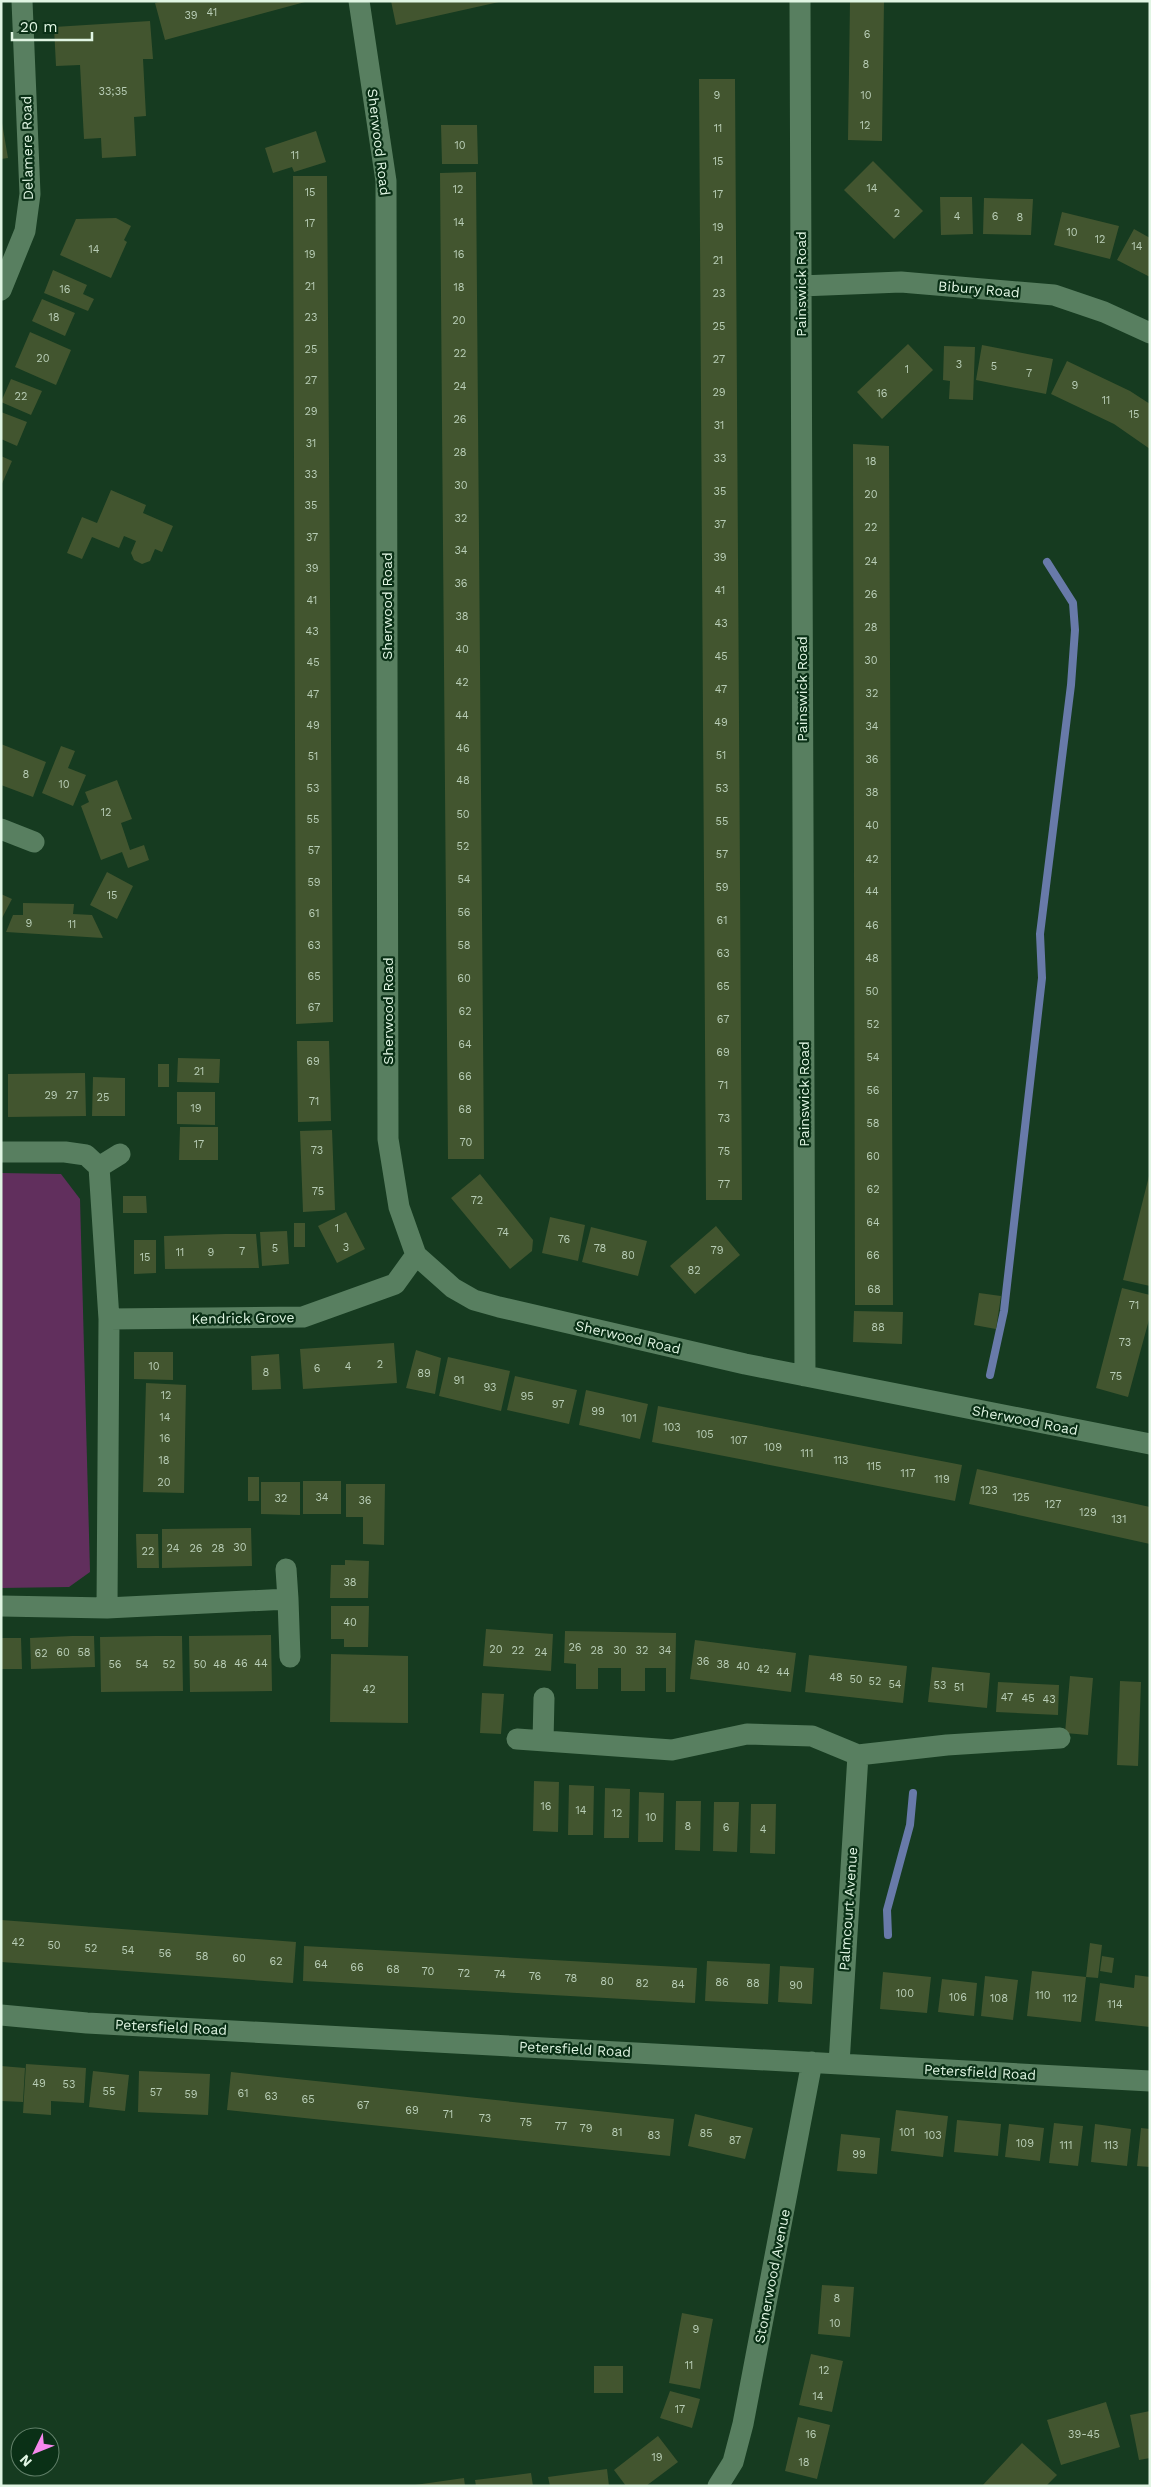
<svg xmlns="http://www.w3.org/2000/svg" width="1151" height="2487" viewBox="0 0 1151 2487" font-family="'Work Sans',sans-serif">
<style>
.green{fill:#612f5d}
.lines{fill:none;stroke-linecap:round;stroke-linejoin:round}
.stream{stroke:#687aa9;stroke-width:8}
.building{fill:#42552f}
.street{stroke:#587f60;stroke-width:21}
.labels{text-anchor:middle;stroke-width:4.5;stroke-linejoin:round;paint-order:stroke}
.number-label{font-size:11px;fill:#b8cdb6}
.street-label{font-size:14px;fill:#e0f5e3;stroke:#0a3016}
</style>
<rect width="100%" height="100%" fill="#163b20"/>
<path class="green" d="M1,1173L61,1174L80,1199L90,1572L69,1587L1,1588Z"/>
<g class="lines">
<path class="stream" d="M990,1375L1004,1311L1042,978L1040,934L1071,685L1075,630L1073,603L1047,562
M888,1935L887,1910L910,1825L913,1793"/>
</g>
<path class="building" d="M163,1H304L305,2L165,40L155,3Z
M391,1H499V2L396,25Z
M850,1H884L882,141L848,140Z
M150,21L153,59H143L146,116L134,117L136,156L102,158L101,138L84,139L80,65L56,66L54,27Z
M699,79H735L742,1200H706Z
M1,117L8,158L1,159Z
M441,125H477L478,164H442Z
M316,131L326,162L294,172L292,167L273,173L265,148Z
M873,161L923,211L894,239L844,190Z
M476,172L484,1159H448L440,173Z
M293,176H327L333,1022L296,1024Z
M940,197H972L973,234L941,235Z
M984,198L1033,199L1031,235L983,234Z
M1062,212L1119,226L1110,259L1054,245Z
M116,218L131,226L124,240L127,242L111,278L60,255L76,219Z
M1134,229L1150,238V277L1117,260Z
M53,270L87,285L83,294L94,299L88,311L44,293Z
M42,299L75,313L65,336L32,321Z
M30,332L71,350L56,385L15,367Z
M908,344L933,370L882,419L857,392Z
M982,345L1053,359L1046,394L976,380Z
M944,346L975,347L973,400L949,399L950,381L943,380Z
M1067,361L1130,391L1150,404V449L1114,424L1051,394Z
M11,379L42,391L31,415L1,402Z
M1,412L27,422L17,446L1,439Z
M853,444L889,446L893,1305H855Z
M1,456L12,461L1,486Z
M111,490L146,505L143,513L173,526L162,552L155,549L150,561L142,564L134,560L131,553L136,541L124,536L119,548L92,537L82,559L67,553L82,517L97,523Z
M1,744L46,762L33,797L1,785Z
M61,746L75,751L68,768L86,775L73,806L42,793Z
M117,780L132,819L121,823L130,850L144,845L149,860L128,868L122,852L101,860L81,806L89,802L85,792Z
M107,872L133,886L117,919L90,905Z
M1,894L12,899L1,920Z
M23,903L74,904L73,914L92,915L103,938L6,932L13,915H23Z
M297,1041H329L331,1121L298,1122Z
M178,1058L220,1059L219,1083L177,1082Z
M158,1064H169V1087H158Z
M85,1073L86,1116L8,1117V1074Z
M93,1077L125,1078V1116H92Z
M177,1092H215V1125L177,1124Z
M180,1127H218V1160H179Z
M332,1130L335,1210L303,1212L300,1131Z
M1150,1172V1286L1123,1280Z
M480,1174L533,1240L532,1251L510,1269L451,1198Z
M123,1196H146L147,1213H123Z
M346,1212L365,1249L337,1263L318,1226Z
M550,1217L585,1225L578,1261L542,1253Z
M294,1223H305V1247H294Z
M716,1226L740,1255L695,1294L670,1266Z
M591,1227L647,1241L638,1276L582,1262Z
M287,1231L289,1264L262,1266L260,1232Z
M225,1234H256L259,1268L165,1269L164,1236Z
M134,1240H156V1273L134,1274Z
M1122,1288L1150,1295V1316L1128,1397L1096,1388Z
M979,1293L1001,1296L996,1329L974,1325Z
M854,1311L903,1312L902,1344L853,1342Z
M394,1343L397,1383L303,1389L300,1349Z
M416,1350L441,1358L435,1394L406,1388Z
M134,1352H173V1380L134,1379Z
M279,1354L281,1389L252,1390L251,1356Z
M448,1357L510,1371L501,1411L439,1396Z
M515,1376L577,1390L569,1424L507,1410Z
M146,1383L186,1385L184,1493L143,1492Z
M586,1390L648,1404L640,1439L579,1425Z
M658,1406L962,1465L955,1501L652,1442Z
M977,1469L1150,1507V1544L969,1504Z
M248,1477H259V1501H248Z
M303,1481H341V1514H303Z
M261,1482H300V1515L261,1514Z
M346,1484H385L384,1545L363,1544V1517H346Z
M251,1528L252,1566L162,1568V1529Z
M136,1534H158L159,1568H137Z
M345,1560L369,1561L368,1598H330L331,1565H345Z
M331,1606H369L368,1647H344V1639H331Z
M486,1629L553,1634L551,1671L483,1666Z
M565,1631L676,1633L675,1692H666V1668H645V1691H621V1668H598V1689H576V1664L564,1663Z
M271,1635L272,1691L190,1692L189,1636Z
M72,1636H94L95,1667L31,1669L30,1638Z
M155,1636H182L183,1691L101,1692L100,1637Z
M1,1638H21L22,1669H1Z
M695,1640L796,1653L791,1692L690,1679Z
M331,1654L408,1656V1723L330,1722Z
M809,1655L907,1666L903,1703L805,1692Z
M932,1667L990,1673L987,1708L928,1702Z
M1070,1676L1093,1678L1088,1735L1065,1733Z
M1120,1681L1141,1682L1138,1766L1117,1765Z
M998,1682L1059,1685L1058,1715L996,1712Z
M482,1693L504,1694L501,1734L480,1733Z
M534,1781L559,1782L558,1832L533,1831Z
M569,1785L594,1786L593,1835H568Z
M605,1788L630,1789L629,1838H604Z
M639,1792L664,1793L663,1842H638Z
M676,1801H701L700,1851L675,1850Z
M714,1802H739L737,1852L713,1851Z
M751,1804H776L775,1854L750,1853Z
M1,1920L296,1942L293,1983L1,1962Z
M1090,1943L1102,1945L1098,1978L1086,1977Z
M304,1946L697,1968L695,2003L303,1981Z
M1102,1956L1114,1958L1112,1973L1100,1971Z
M707,1961L770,1964L768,2004L705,2001Z
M780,1966L814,1968L812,2004L778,2002Z
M1032,1971L1086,1977L1081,2022L1027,2016Z
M883,1972L931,1977L927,2013L880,2009Z
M1135,1975L1150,1977V2027L1095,2021L1100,1983L1134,1988Z
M985,1976L1018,1980L1013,2020L981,2016Z
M942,1979L977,1983L974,2016L938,2012Z
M26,2064L86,2068L84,2103L51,2101V2115L23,2113Z
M1,2066L25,2068L23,2102L1,2101Z
M93,2071L129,2075L125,2111L89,2107Z
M139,2071L210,2074L208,2115L138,2112Z
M231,2072L674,2119L670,2156L227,2110Z
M896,2110L948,2116L943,2157L891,2151Z
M695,2114L753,2128L745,2159L688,2146Z
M957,2120L1001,2124L998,2156L954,2152Z
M1054,2123L1083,2126L1078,2166L1049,2163Z
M1009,2124L1044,2128L1040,2161L1005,2157Z
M1095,2124L1131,2129L1127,2166L1091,2162Z
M1141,2128L1150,2129V2167L1137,2166Z
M841,2134L880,2138L877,2174L837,2171Z
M822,2285L854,2287L850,2337L818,2334Z
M682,2313L713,2319L700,2389L669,2383Z
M811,2354L843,2361L832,2412L799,2405Z
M594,2366H623V2393H594Z
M670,2391L700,2399L692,2428L660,2418Z
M1106,2402L1120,2447L1061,2465L1047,2420Z
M1150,2411V2458L1139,2460L1130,2415Z
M798,2417L830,2425L817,2479L785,2471Z
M658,2436L678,2462L646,2486H626L614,2470Z
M1022,2443L1057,2475L1046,2486H982Z
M607,2469L609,2486H550L548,2477Z
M531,2473L533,2486H476L475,2480Z
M464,2478L465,2486H415V2485Z"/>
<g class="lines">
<path class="street" d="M359,1L386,181L388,1139L399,1207L416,1255L453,1288L474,1300L499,1307L745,1364L1150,1444
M800,1L805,1376
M801,286L901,282L1054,295L1104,312L1150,333
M1,290L25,231L30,194L22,1
M1,829L34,842
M1,1152H65L86,1155L99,1167L109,1319L107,1608L1,1606
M99,1167L120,1154
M109,1319L303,1317L395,1284L416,1255
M286,1569L288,1599
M107,1608L288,1599L290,1657
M517,1739L672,1750L747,1734L812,1736L858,1755L947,1745L1060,1738
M543,1741L544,1698
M1,2015L87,2023L1150,2081
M839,2064L858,1755
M718,2486L733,2462L743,2424L812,2062"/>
</g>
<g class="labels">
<g class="number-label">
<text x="212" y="16">41</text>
<text x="191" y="19">39</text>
<text x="867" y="38">6</text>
<text x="866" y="68">8</text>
<text x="113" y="95">33;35</text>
<text x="717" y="99">9</text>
<text x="866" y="99">10</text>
<text x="865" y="129">12</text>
<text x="718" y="132">11</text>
<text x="460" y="149">10</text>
<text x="295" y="159">11</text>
<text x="718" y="165">15</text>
<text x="872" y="192">14</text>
<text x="458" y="193">12</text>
<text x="310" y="196">15</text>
<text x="718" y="198">17</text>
<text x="897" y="217">2</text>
<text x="957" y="220">4</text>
<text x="995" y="220">6</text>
<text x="1020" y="221">8</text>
<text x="459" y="226">14</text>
<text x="310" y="227">17</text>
<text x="718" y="231">19</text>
<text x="1072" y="236">10</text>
<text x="1100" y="243">12</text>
<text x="1137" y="250">14</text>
<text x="94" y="253">14</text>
<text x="310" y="258">19</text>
<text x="459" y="258">16</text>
<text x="718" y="264">21</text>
<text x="310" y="290">21</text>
<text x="459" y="291">18</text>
<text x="65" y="293">16</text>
<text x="719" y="297">23</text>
<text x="54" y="321">18</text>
<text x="311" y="321">23</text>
<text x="459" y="324">20</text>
<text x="719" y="330">25</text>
<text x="311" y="353">25</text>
<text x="460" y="357">22</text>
<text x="43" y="362">20</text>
<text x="719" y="363">27</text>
<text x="959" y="368">3</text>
<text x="994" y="370">5</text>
<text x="907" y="373">1</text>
<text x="1029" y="377">7</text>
<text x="311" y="384">27</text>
<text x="1075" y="389">9</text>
<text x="460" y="390">24</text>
<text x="719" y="396">29</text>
<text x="882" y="397">16</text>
<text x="21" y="400">22</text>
<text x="1106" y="404">11</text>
<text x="311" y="415">29</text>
<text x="1134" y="418">15</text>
<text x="460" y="423">26</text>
<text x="719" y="429">31</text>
<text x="311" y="447">31</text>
<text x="460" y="456">28</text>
<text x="720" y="462">33</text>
<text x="871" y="465">18</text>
<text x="311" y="478">33</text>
<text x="461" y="489">30</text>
<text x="720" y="495">35</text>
<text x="871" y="498">20</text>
<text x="311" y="509">35</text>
<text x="461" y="522">32</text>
<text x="720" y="528">37</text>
<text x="871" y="531">22</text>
<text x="312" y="541">37</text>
<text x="461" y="554">34</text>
<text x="720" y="561">39</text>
<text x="871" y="565">24</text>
<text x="312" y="572">39</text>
<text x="461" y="587">36</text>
<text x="720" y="594">41</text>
<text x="871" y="598">26</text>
<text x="312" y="604">41</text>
<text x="462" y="620">38</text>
<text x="721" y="627">43</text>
<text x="871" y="631">28</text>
<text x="312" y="635">43</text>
<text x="462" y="653">40</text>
<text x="721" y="660">45</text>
<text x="871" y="664">30</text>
<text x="313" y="666">45</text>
<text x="462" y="686">42</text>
<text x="721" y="693">47</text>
<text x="872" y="697">32</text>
<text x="313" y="698">47</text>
<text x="462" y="719">44</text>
<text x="721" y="726">49</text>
<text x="313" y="729">49</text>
<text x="872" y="730">34</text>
<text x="463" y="752">46</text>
<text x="721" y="759">51</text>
<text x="313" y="760">51</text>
<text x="872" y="763">36</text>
<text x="26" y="778">8</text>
<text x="463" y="784">48</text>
<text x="64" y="788">10</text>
<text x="313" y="792">53</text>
<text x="722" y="792">53</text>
<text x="872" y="796">38</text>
<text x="106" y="816">12</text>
<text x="463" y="818">50</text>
<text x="313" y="823">55</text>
<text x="722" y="825">55</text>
<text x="872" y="829">40</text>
<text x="463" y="850">52</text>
<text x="314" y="854">57</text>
<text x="722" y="858">57</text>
<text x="872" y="863">42</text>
<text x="464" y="883">54</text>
<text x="314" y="886">59</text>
<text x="722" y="891">59</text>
<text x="872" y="895">44</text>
<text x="112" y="899">15</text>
<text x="464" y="916">56</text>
<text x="314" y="917">61</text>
<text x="722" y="924">61</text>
<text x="29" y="927">9</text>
<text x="72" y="928">11</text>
<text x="872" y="929">46</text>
<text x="314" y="949">63</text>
<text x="464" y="949">58</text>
<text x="723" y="957">63</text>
<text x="872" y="962">48</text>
<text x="314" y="980">65</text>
<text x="464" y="982">60</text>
<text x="723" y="990">65</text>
<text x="872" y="995">50</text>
<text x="314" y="1011">67</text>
<text x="465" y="1015">62</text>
<text x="723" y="1023">67</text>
<text x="873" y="1028">52</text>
<text x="465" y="1048">64</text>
<text x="723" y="1056">69</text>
<text x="873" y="1061">54</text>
<text x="313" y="1065">69</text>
<text x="199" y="1075">21</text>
<text x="465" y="1080">66</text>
<text x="723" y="1089">71</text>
<text x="873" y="1094">56</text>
<text x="51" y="1099">29</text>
<text x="72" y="1099">27</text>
<text x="103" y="1101">25</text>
<text x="314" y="1105">71</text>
<text x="196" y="1112">19</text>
<text x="465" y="1113">68</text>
<text x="724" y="1122">73</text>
<text x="873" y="1127">58</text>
<text x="466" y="1146">70</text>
<text x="199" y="1148">17</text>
<text x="317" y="1154">73</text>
<text x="724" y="1155">75</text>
<text x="873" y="1160">60</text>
<text x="724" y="1188">77</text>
<text x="873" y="1193">62</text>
<text x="318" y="1195">75</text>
<text x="477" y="1204">72</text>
<text x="873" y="1226">64</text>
<text x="337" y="1232">1</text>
<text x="503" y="1236">74</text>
<text x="564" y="1243">76</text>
<text x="346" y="1251">3</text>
<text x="275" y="1252">5</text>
<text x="600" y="1252">78</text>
<text x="717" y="1254">79</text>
<text x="242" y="1255">7</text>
<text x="180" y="1256">11</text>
<text x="211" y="1256">9</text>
<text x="628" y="1259">80</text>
<text x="873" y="1259">66</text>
<text x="145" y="1261">15</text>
<text x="694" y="1274">82</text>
<text x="874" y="1293">68</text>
<text x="1134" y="1309">71</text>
<text x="878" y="1331">88</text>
<text x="1125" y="1346">73</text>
<text x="380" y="1368">2</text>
<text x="154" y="1370">10</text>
<text x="348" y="1370">4</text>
<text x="317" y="1372">6</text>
<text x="266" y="1376">8</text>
<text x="424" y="1377">89</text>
<text x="1116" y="1380">75</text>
<text x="459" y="1384">91</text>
<text x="490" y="1391">93</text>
<text x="166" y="1399">12</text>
<text x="527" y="1400">95</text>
<text x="558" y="1408">97</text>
<text x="598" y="1415">99</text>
<text x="165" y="1421">14</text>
<text x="629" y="1422">101</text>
<text x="672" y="1431">103</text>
<text x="705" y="1438">105</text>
<text x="165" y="1442">16</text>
<text x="739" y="1444">107</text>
<text x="773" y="1451">109</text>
<text x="807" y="1457">111</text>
<text x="164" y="1464">18</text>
<text x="841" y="1464">113</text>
<text x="874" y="1470">115</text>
<text x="908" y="1477">117</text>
<text x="942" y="1483">119</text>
<text x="164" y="1486">20</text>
<text x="989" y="1494">123</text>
<text x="322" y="1501">34</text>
<text x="1021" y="1501">125</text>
<text x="281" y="1502">32</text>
<text x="365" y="1504">36</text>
<text x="1053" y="1508">127</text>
<text x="1088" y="1516">129</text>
<text x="1119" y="1523">131</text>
<text x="240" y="1551">30</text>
<text x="173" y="1552">24</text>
<text x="196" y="1552">26</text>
<text x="218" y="1552">28</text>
<text x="148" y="1555">22</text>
<text x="350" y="1586">38</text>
<text x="350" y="1626">40</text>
<text x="575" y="1651">26</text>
<text x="496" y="1653">20</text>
<text x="518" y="1654">22</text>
<text x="597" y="1654">28</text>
<text x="620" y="1654">30</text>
<text x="642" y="1654">32</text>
<text x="665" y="1654">34</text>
<text x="63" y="1656">60</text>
<text x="84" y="1656">58</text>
<text x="541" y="1656">24</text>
<text x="41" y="1657">62</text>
<text x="703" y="1665">36</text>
<text x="241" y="1667">46</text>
<text x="261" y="1667">44</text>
<text x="115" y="1668">56</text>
<text x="142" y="1668">54</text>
<text x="169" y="1668">52</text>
<text x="200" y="1668">50</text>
<text x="220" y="1668">48</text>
<text x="723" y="1668">38</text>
<text x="743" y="1670">40</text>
<text x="763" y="1673">42</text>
<text x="783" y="1676">44</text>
<text x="836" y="1681">48</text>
<text x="856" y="1683">50</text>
<text x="875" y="1685">52</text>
<text x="895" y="1688">54</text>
<text x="940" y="1689">53</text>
<text x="959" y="1691">51</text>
<text x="369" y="1693">42</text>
<text x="1007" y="1701">47</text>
<text x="1028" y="1702">45</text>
<text x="1049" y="1703">43</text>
<text x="546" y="1810">16</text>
<text x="581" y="1814">14</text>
<text x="617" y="1817">12</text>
<text x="651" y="1821">10</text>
<text x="688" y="1830">8</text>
<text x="726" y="1831">6</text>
<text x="763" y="1833">4</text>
<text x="18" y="1946">42</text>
<text x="54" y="1949">50</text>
<text x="91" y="1952">52</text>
<text x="128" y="1954">54</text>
<text x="165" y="1957">56</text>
<text x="202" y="1960">58</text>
<text x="239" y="1962">60</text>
<text x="276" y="1965">62</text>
<text x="321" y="1968">64</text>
<text x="357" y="1971">66</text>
<text x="393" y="1973">68</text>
<text x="428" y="1975">70</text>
<text x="464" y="1977">72</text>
<text x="500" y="1978">74</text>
<text x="535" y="1980">76</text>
<text x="571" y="1982">78</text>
<text x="607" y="1985">80</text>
<text x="722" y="1986">86</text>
<text x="642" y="1987">82</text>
<text x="753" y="1987">88</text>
<text x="678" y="1988">84</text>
<text x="796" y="1989">90</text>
<text x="905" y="1997">100</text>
<text x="1043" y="1999">110</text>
<text x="958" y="2001">106</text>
<text x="999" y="2002">108</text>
<text x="1070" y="2002">112</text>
<text x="1115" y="2008">114</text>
<text x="39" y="2087">49</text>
<text x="69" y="2088">53</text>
<text x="109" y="2095">55</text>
<text x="156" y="2096">57</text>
<text x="243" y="2097">61</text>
<text x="191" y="2098">59</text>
<text x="271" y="2100">63</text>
<text x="308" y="2103">65</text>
<text x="363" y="2109">67</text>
<text x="412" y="2114">69</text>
<text x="448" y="2118">71</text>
<text x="485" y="2122">73</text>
<text x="526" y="2126">75</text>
<text x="561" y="2130">77</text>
<text x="586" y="2132">79</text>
<text x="617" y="2136">81</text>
<text x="907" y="2136">101</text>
<text x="706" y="2137">85</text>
<text x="654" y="2139">83</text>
<text x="933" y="2139">103</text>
<text x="735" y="2144">87</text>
<text x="1025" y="2147">109</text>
<text x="1066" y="2149">111</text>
<text x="1111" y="2149">113</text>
<text x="859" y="2158">99</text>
<text x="837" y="2302">8</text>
<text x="835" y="2327">10</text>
<text x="696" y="2333">9</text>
<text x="689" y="2369">11</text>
<text x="824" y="2374">12</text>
<text x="818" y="2400">14</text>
<text x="680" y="2413">17</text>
<text x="811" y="2438">16</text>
<text x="1084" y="2438">39-45</text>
<text x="657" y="2461">19</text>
<text x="804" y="2466">18</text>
</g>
<g class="street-label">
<text transform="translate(379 142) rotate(83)" y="5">Sherwood Road</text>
<text transform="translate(27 148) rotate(-91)" y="5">Delamere Road</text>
<text transform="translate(801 284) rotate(-90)" y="5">Painswick Road</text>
<text transform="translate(979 289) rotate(5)" y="5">Bibury Road</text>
<text transform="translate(387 606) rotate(-90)" y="5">Sherwood Road</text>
<text transform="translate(802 689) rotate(-90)" y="5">Painswick Road</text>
<text transform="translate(388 1011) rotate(-90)" y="5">Sherwood Road</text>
<text transform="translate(804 1094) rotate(-90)" y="5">Painswick Road</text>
<text transform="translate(243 1318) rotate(-1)" y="5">Kendrick Grove</text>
<text transform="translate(628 1337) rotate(13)" y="5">Sherwood Road</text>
<text transform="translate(1025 1420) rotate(11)" y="5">Sherwood Road</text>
<text transform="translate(848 1909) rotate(-86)" y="5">Palmcourt Avenue</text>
<text transform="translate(171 2027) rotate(3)" y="5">Petersfield Road</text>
<text transform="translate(575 2049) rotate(3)" y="5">Petersfield Road</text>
<text transform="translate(980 2072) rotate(3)" y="5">Petersfield Road</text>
<text transform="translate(772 2276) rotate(-79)" y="5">Stonerwood Avenue</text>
</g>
</g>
<rect width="1151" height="2487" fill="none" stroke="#e0f5e3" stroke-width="5"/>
<g transform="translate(35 2452) rotate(227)"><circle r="24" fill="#0a3016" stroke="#607f68"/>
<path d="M0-4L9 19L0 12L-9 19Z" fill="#f688ed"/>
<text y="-8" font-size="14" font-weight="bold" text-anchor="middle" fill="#e0f5e3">N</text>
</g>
<path d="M12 32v8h80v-8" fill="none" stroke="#e0f5e3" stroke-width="2.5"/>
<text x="20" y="32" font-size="15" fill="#e0f5e3" stroke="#0a3016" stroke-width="4" paint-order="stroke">20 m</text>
</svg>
